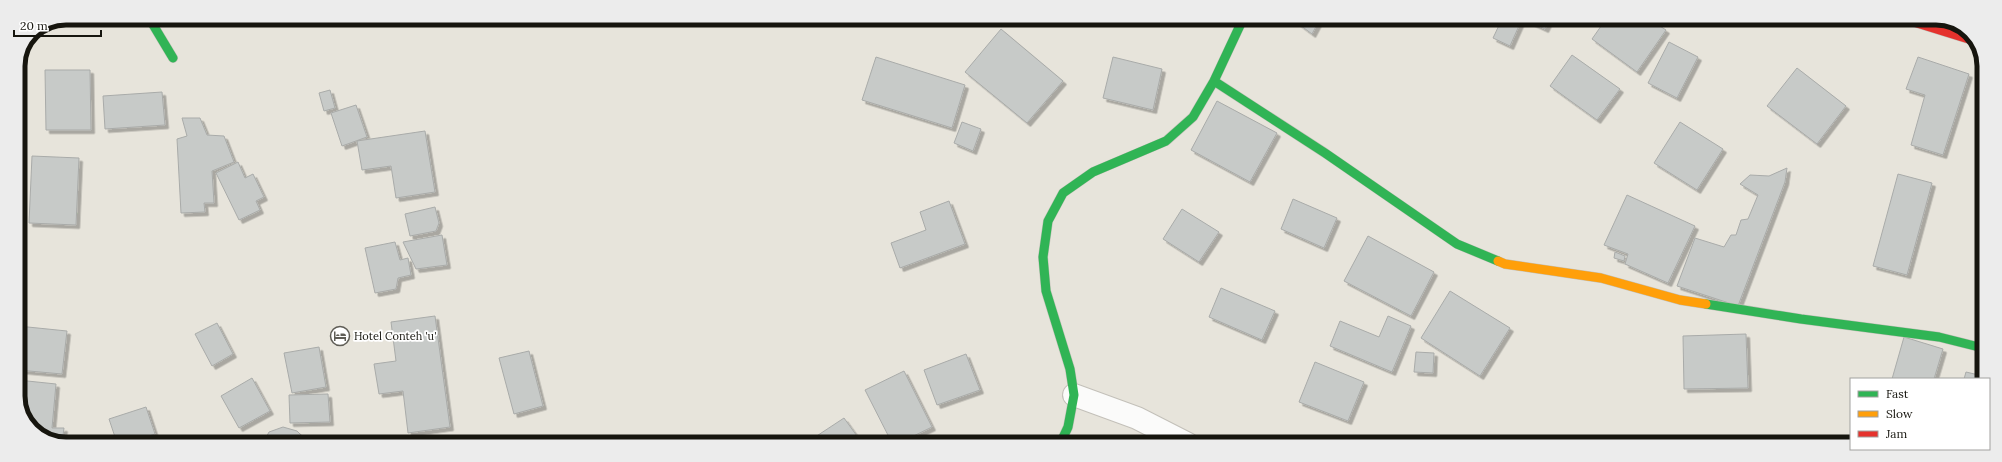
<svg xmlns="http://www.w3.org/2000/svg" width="2002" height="462" viewBox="0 0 2002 462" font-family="Lora,serif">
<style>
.building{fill:#c7cac8;stroke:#a9aba9;filter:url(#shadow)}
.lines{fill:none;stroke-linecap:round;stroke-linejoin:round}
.street-casing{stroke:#c3c0b9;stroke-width:24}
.fast-casing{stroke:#c3c0b9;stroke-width:10}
.slow-casing{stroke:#c3c0b9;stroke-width:10}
.jam-casing{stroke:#c3c0b9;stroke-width:10}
.street{stroke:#fbfbfa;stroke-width:22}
.fast{stroke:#30b455;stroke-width:9}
.slow{stroke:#ff9f0a;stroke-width:9}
.jam{stroke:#e5322d;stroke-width:9}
.labels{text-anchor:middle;stroke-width:3.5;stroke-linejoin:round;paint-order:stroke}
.poi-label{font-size:11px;fill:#16150e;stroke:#fff;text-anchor:start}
.rim{fill:none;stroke:#16150e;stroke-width:5}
</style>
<defs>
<filter id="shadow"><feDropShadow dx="3.5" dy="3.5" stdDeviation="0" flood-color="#0004"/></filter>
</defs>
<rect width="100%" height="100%" fill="#e7e4db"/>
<path class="building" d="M1292,19H1320L1312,34Z
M1502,19H1522L1510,46L1493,38Z
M1523,19H1550L1545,29Z
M1606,19H1649L1666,30L1637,72L1592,39Z
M1001,29L1063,81L1027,123L965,72Z
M1669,42L1698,57L1677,98L1648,83Z
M1572,55L1620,89L1597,120L1550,86Z
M876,57L965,85L952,128L862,100Z
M1113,57L1162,69L1153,110L1103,98Z
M1918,57L1969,74L1943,155L1911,145L1925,95L1906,89Z
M1797,68L1846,106L1817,144L1767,106Z
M45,70H90L91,130H46Z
M330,90L335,108L324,111L319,93Z
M162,92L165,125L105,129L103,96Z
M1217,101L1277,133L1250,182L1191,150Z
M356,105L367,137L342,146L331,113Z
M182,118H200L207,135L224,136L234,162L212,171L214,203H204L205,212L181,213L177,139L187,136Z
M962,122L981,129L973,151L954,143Z
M1680,122L1723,149L1697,190L1654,163Z
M425,131L435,192L396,198L391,166L362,170L357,141Z
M32,156L79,158L76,225L29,223Z
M238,162L245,178L253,174L264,197L256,201L260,210L239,220L216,173Z
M1787,168L1785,182L1738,306L1677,286L1695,238L1724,247L1731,235H1736L1741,220L1748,219L1758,195L1740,184L1750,175L1769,176Z
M1898,174L1932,183L1907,275L1873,266Z
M1627,195L1695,226L1668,283L1625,264L1628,254L1604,245Z
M1293,199L1337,218L1324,248L1281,229Z
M949,201L965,244L900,268L891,243L926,230L920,212Z
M435,207L439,223L436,231L410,236L405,214Z
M1182,209L1219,232L1199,262L1163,239Z
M442,235L447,265L416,269L403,242Z
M1368,236L1434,272L1411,316L1344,281Z
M395,242L400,260L408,258L411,275L398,278L396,289L375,293L365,248Z
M1615,252L1625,256L1624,261L1614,258Z
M1221,288L1275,311L1262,340L1209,317Z
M1450,291L1510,328L1480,376L1421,338Z
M435,316L450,427L408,433L403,391L379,394L374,364L396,361L391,322Z
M1388,316L1411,326L1392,372L1330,346L1340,321L1379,337Z
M217,323L233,354L212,366L195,334Z
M18,326L67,331L62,374L18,370Z
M1746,334L1748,388L1684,389L1683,336Z
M1904,337L1943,349L1934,379H1892Z
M319,347L326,387L292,393L284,353Z
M529,351L543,406L514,414L499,358Z
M1416,352L1434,353L1433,373L1414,372Z
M966,354L980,390L937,405L924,370Z
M1315,362L1364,382L1348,421L1299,402Z
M904,371L932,427L899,443H892L865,390Z
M1966,372L1983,376V379H1964Z
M252,378L270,411L239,428L221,396Z
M18,380L56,384L52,428H64L62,443H57L30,428L18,402Z
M328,394L330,422L290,423L289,395Z
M146,407L155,434L128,443H117L109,419Z
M844,418L862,443H806Z
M283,427L297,431L302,436L305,443H263L269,432Z
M472,437L477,443H448Z"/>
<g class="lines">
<g class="street-casing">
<path id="street" d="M1074,395L1137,418L1188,444"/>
</g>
<g class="fast-casing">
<path id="fast" d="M149,18L173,58
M1214,81L1325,153L1457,244L1498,261
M1706,304L1801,319L1939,337L1983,348
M1060,444L1068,427L1074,395L1070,369L1046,291L1043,257L1048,221L1063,193L1093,172L1166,141L1193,117L1214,81L1243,19"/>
</g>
<g class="slow-casing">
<path id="slow" d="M1498,261L1505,264L1601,278L1680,300L1706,304"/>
</g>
<g class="jam-casing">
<path id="jam" d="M1904,19L1975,41"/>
</g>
<use href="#street" class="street"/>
<use href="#fast" class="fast"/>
<use href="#slow" class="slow"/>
<use href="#jam" class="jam"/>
</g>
<defs>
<g id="hotel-ring" transform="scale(1)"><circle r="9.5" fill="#fff" stroke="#5f5d56" stroke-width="1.5"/><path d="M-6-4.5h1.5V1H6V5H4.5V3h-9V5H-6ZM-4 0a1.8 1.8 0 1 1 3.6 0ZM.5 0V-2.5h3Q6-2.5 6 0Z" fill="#5f5d56"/></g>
</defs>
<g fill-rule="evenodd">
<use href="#hotel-ring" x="340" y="336"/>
</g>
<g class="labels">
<g class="poi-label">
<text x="354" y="340">Hotel Conteh 'u'</text>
</g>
</g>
<path d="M0 0H2002V462H0ZM66 25H1936A41 41 0 0 1 1977 66V396A41 41 0 0 1 1936 437H66A41 41 0 0 1 25 396V66A41 41 0 0 1 66 25Z" fill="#ececec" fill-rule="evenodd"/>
<path class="rim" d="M66 25H1936A41 41 0 0 1 1977 66V396A41 41 0 0 1 1936 437H66A41 41 0 0 1 25 396V66A41 41 0 0 1 66 25Z"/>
<rect x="1850" y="378" width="140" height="72" fill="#ffffff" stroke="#a2a19f"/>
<rect x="1858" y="391" width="20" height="6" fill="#30b455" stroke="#a2a19f"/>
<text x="1886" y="398" font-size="12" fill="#16150e">Fast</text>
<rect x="1858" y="411" width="20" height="6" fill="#ff9f0a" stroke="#a2a19f"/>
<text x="1886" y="418" font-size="12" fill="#16150e">Slow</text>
<rect x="1858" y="431" width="20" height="6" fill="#e5322d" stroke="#a2a19f"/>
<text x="1886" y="438" font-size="12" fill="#16150e">Jam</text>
<path d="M14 30v6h87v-6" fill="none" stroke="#16150e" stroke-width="2"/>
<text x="20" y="30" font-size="12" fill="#16150e" stroke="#ffffff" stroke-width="3" paint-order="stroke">20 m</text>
</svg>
